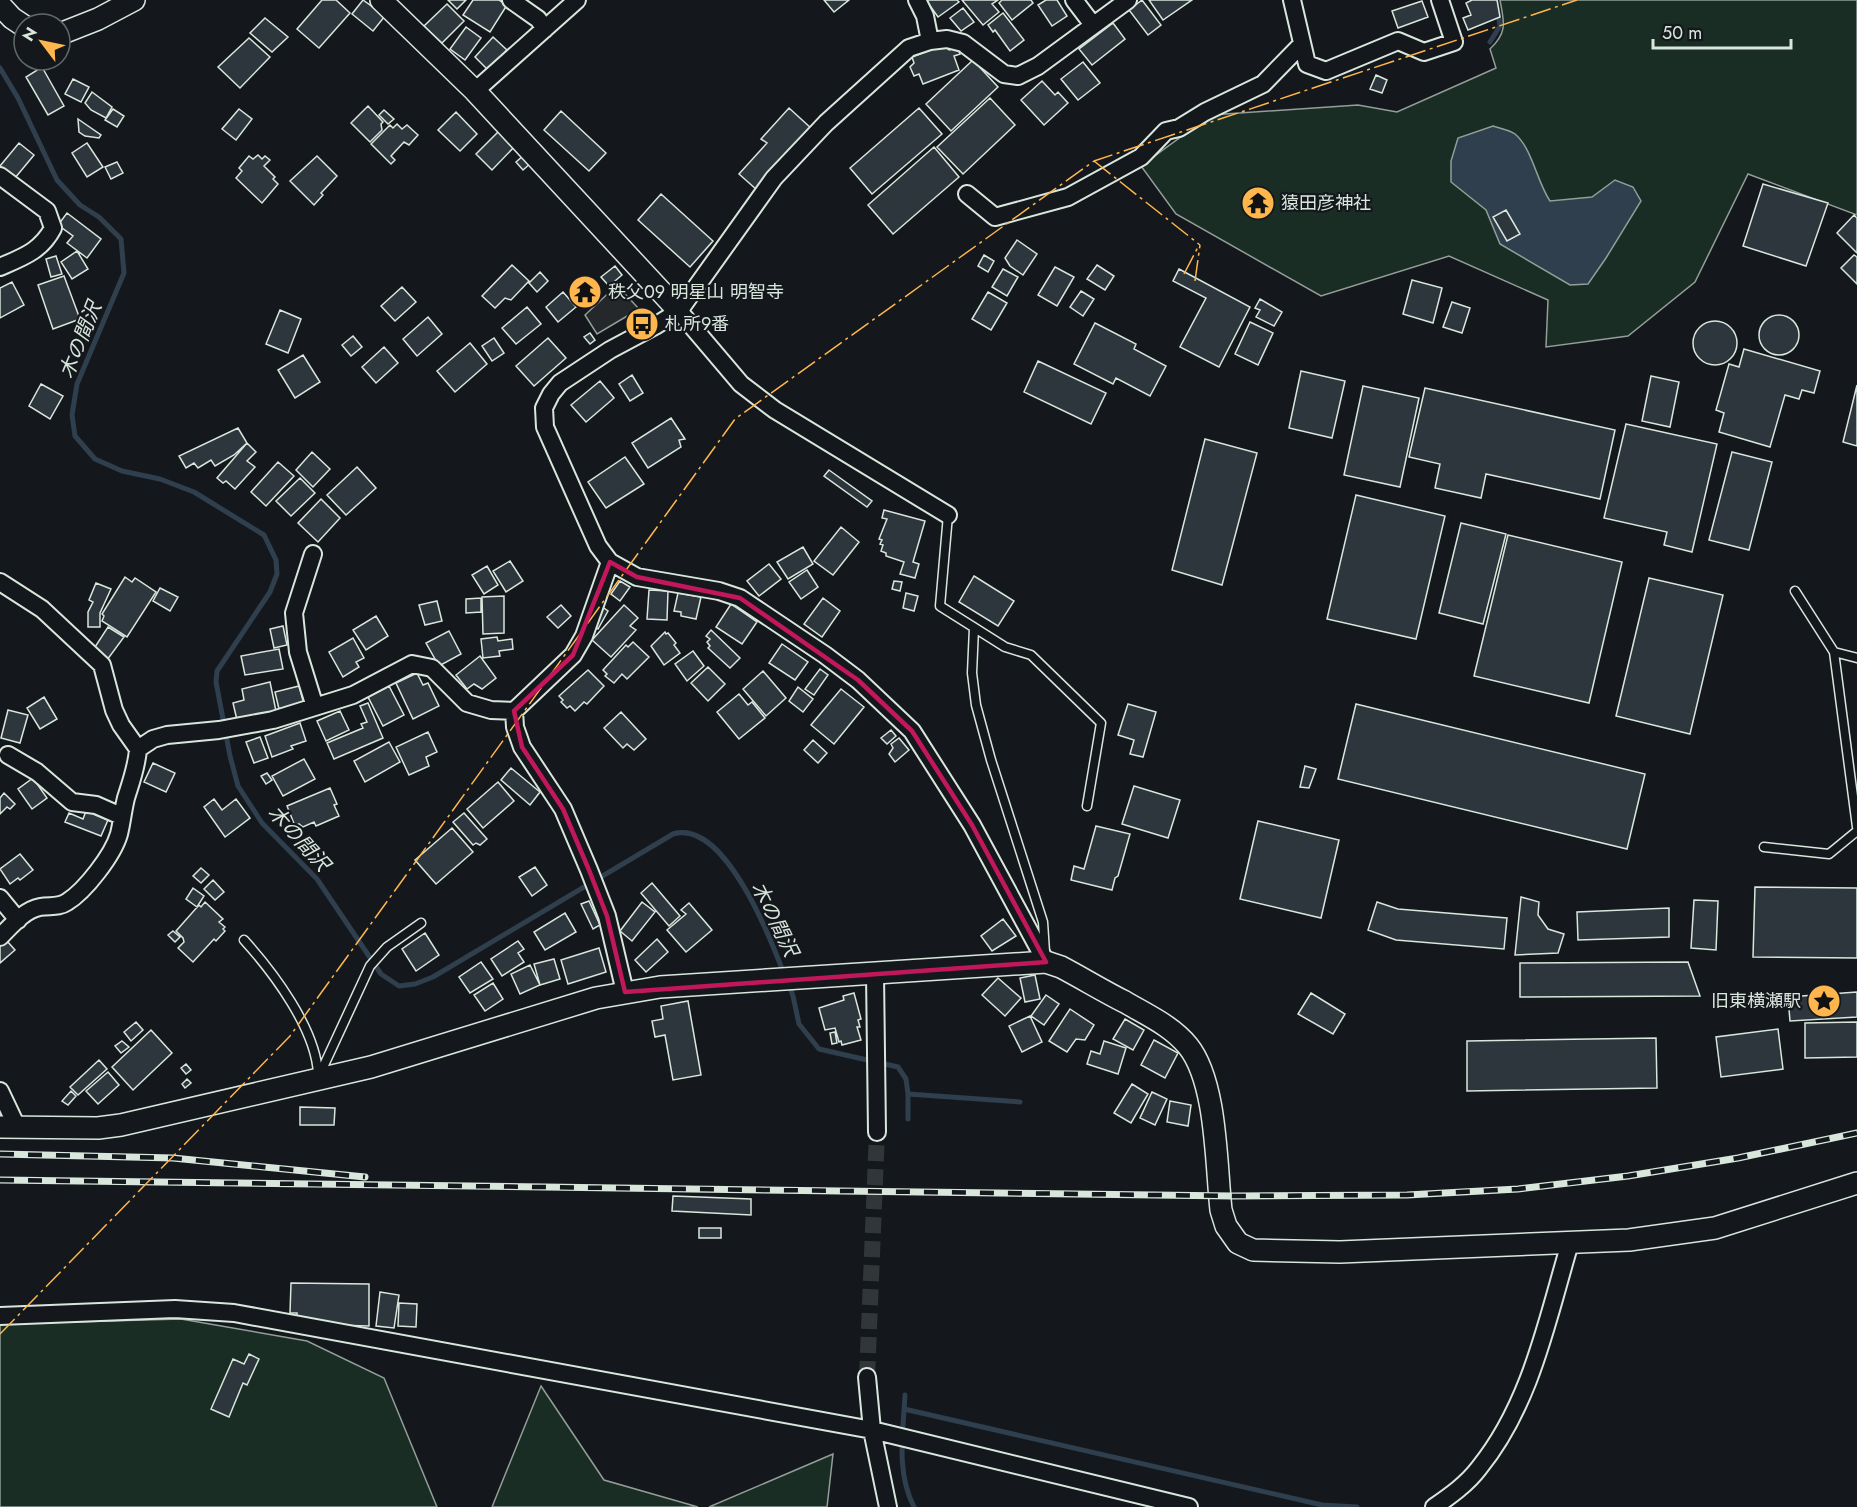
<svg xmlns="http://www.w3.org/2000/svg" width="1857" height="1507" viewBox="0 0 1857 1507" font-family="Jost,'Noto Sans JP',sans-serif">
<style>
.green{fill:#1a2d24;stroke:#939e99;stroke-width:1.5}
.parking{fill:#24282b;stroke:#939e99;stroke-width:1.5}
.water{fill:#2f3f4d;stroke:#939e99;stroke-width:1.5}
.lines{fill:none;stroke-linecap:round;stroke-linejoin:round}
.stream{stroke:#2f3f4d;stroke-width:5}
.building{fill:#2c363c;stroke:#d8e6dc;stroke-width:1.5}
.minor-tunnel{stroke:#313739;stroke-width:16;stroke-dasharray:16 8;stroke-linecap:butt}
.service-casing{stroke:#d8e6dc;stroke-width:11}
.minor-casing{stroke:#d8e6dc;stroke-width:20}
.tertiary-casing{stroke:#d8e6dc;stroke-width:24}
.service{stroke:#14181c;stroke-width:8}
.minor{stroke:#14181c;stroke-width:16}
.tertiary{stroke:#14181c;stroke-width:21}
.rail-casing{stroke:#d8e6dc;stroke-width:7}
.rail{stroke:#14181c;stroke-width:4.5;stroke-dasharray:14;stroke-linecap:butt}
.power{stroke:#ffb74d;stroke-width:1.5;stroke-dasharray:21 4.5 3 4.5;stroke-linecap:butt}
.marked{fill:none;stroke:#c2185b;stroke-width:4.5;stroke-linejoin:round}
.labels{text-anchor:middle;stroke-width:4.5;stroke-linejoin:round;paint-order:stroke}
.poi-label{font-size:18px;fill:#d8e6dc;stroke:#14181c;text-anchor:start}
.water-label{font-size:20px;font-style:italic;fill:#d8e6dc;stroke:#14181c}
</style>
<rect width="100%" height="100%" fill="#14181c"/>
<path class="green" d="M1500,0H1857V215L1748,174L1695,282L1628,336L1546,347L1548,300L1449,256L1321,296L1176,214L1141,166L1211,115L1358,105L1397,112L1496,68L1490,49C1508,32 1504,22 1500,0Z
M181,1319L307,1341L384,1378L437,1507H0V1324Z
M541,1386L604,1480L698,1507H492Z
M833,1454L827,1507H709Z"/>
<path class="parking" d="M617,285L639,309L597,334L585,315Z"/>
<path class="water" d="M1493,126C1499,128 1510,130 1515,134C1532,148 1537,182 1550,201L1592,197L1615,180L1633,187L1641,201L1606,258L1588,284L1570,285L1500,244L1486,210L1451,182V161L1458,138Z"/>
<g class="lines">
<path class="stream" d="M1490,42L1500,26L1496,0
M0,68L18,98L57,180L80,205L99,217L121,239L124,273L77,384L72,415L75,436L95,459L122,471L160,479L194,492L264,535L276,560L277,574L270,592L217,671L216,682L230,756L238,786L262,823L317,879L381,974L399,986L415,984L433,977L673,834C724,819 770,937 784,974
M788,982L793,996L799,1024L819,1049L898,1067L906,1079L908,1094L1020,1102
M908,1119V1094
M905,1395C903,1433 896,1472 914,1507
M904,1409L1322,1505L1357,1507"/>
</g>
<path class="building" d="M322,0H336L350,13L319,48L297,29Z
M363,0L385,16L373,31L352,14Z
M448,0H466L457,9Z
M473,0H499L507,5L490,32L463,15Z
M824,0H849L834,12Z
M926,0H957L959,2L938,17Z
M962,0H998L992,4L999,12L983,25Z
M1002,0H1031L1033,3L1012,20L999,3Z
M1046,0H1057L1067,16L1052,26L1038,5Z
M1142,0L1161,25L1148,35L1129,10Z
M1149,0H1192L1163,20Z
M1472,0H1497L1500,17L1468,30L1463,18L1471,15L1466,3Z
M1422,1L1428,17L1398,28L1392,11Z
M447,4L464,21L442,43L424,26Z
M963,8L974,22L961,31L950,18Z
M1003,13L1024,40L1010,51L995,30L993,32L988,25Z
M265,18L288,37L272,52L250,33Z
M1113,23L1125,39L1092,65L1079,49Z
M466,27L481,38L465,60L450,49Z
M493,37L507,50L488,70L475,57Z
M249,38L270,57L240,88L218,67Z
M944,45L949,50L957,48L960,54L954,56L959,70L923,84L919,74L914,76L910,67L914,63L912,57Z
M973,60L998,87L951,131L926,104Z
M1083,62L1100,83L1078,100L1061,79Z
M42,67L64,106L48,115L26,77Z
M1376,75L1387,80L1382,93L1370,89Z
M73,79L89,87L81,102L65,94Z
M1042,81L1055,95L1058,92L1068,103L1044,125L1021,100Z
M92,92L112,107L106,118L91,110L85,103Z
M990,98L1015,125L963,174L937,147Z
M368,106L383,122L381,124L382,130L370,142L351,123Z
M789,108L812,129L757,190L739,174L767,143L761,139Z
M919,108L942,134L872,194L850,168Z
M113,109L124,116L117,127L105,120Z
M239,109L252,119L236,140L222,129Z
M384,110L394,119L388,124L379,115Z
M561,111L606,153L589,171L544,130Z
M456,112L477,134L460,151L438,130Z
M78,119L101,135L99,138L85,136L79,132Z
M397,124L402,129L407,125L418,135L409,145L404,142L391,156L395,160L391,164L371,144L390,125L393,128Z
M499,131L515,146L492,170L476,154Z
M19,143L34,155L15,178L0,166Z
M87,143L103,167L87,177L72,153Z
M934,147L959,177L893,234L868,205Z
M258,155L262,159L265,156L270,160L264,166L275,177L273,179L278,184L262,203L236,178L242,171L239,168L249,156L253,159Z
M524,155L531,163L523,170L516,162Z
M317,156L337,176L321,193L323,195L314,205L290,181Z
M117,162L123,173L111,179L105,167Z
M1763,184L1828,203L1806,266L1743,246Z
M661,194L713,241L690,267L638,220Z
M1506,210L1520,234L1507,241L1493,217Z
M67,213L101,239L87,258L67,243L73,236L58,225Z
M1854,215L1857,218V253L1837,233Z
M1017,240L1037,254L1023,275L1010,266L1005,258Z
M77,251L88,269L72,279L61,262Z
M984,255L994,261L988,272L978,266Z
M1854,255L1857,257V284L1841,268Z
M56,256L62,274L51,277L46,259Z
M512,265L529,281L511,300L505,298L495,308L482,296Z
M1097,265L1114,276L1105,290L1087,279Z
M615,266L622,275L609,286L601,277Z
M1055,267L1074,277L1057,306L1038,295Z
M1003,269L1018,277L1007,296L992,287Z
M1179,269L1250,307L1219,367L1180,347L1206,298L1173,281Z
M540,272L548,281L537,292L529,283Z
M64,276L80,319L53,329L38,285Z
M582,278L595,283L599,296L588,306L574,301L571,287Z
M1412,280L1442,288L1433,323L1403,314Z
M12,282L24,305L0,318V288Z
M402,287L416,302L395,321L381,306Z
M1081,291L1094,299L1083,316L1070,307Z
M563,292L576,307L558,322L546,307Z
M988,292L1007,303L991,330L972,319Z
M1260,299L1282,312L1274,326L1256,317L1260,310L1255,308Z
M1452,302L1470,308L1462,333L1443,327Z
M527,307L541,324L516,344L502,328Z
M280,310L301,319L288,353L266,344Z
M1759 335a20 20 0 1 1 40 0a20 20 0 1 1-40 0Z
M428,317L442,334L417,356L403,339Z
M1693 343a22 22 0 1 1 44 0a22 22 0 1 1-44 0Z
M1250,322L1273,333L1258,365L1235,354Z
M1095,323L1136,344L1134,349L1166,366L1150,396L1116,378L1113,384L1074,364Z
M590,333L595,340L590,344L584,337Z
M353,336L362,347L351,356L342,345Z
M494,338L504,353L492,361L482,346Z
M548,338L566,358L534,386L516,366Z
M470,343L487,364L455,392L437,371Z
M384,347L398,363L376,383L362,367Z
M1744,349L1820,371L1814,393L1802,390L1799,399L1785,395L1770,447L1719,432L1724,413L1716,410L1729,364L1739,367Z
M303,355L320,382L295,398L278,370Z
M1038,361L1106,393L1091,424L1024,392Z
M1301,371L1345,381L1332,438L1289,428Z
M632,375L643,393L630,401L619,384Z
M1651,376L1679,382L1670,427L1642,421Z
M600,381L614,398L586,422L571,405Z
M41,384L63,396L50,419L29,406Z
M1857,385V446L1843,442Z
M1363,386L1419,398L1400,487L1344,475Z
M1425,388L1615,430L1600,499L1486,474L1481,498L1435,488L1440,464L1409,457Z
M671,418L685,439L679,440L681,447L648,468L632,443Z
M1626,424L1717,444L1692,552L1664,545L1667,532L1604,518Z
M238,428L247,443L234,455L215,466L211,460L198,468L194,463L186,468L179,456Z
M1205,439L1257,453L1222,585L1172,570Z
M247,443L256,452L247,461L255,467L235,489L226,481L223,483L217,478Z
M312,452L330,469L313,487L296,470Z
M1732,452L1772,462L1749,550L1709,540Z
M625,457L644,484L606,508L588,482Z
M278,462L294,476L266,506L251,492Z
M357,467L376,488L346,515L327,495Z
M829,470L872,501L867,507L824,476Z
M300,478L315,493L291,516L276,501Z
M1356,495L1445,516L1416,639L1327,619Z
M321,499L340,518L318,542L298,523Z
M884,510L925,521L913,562L919,564L915,578L900,574L904,562L886,556V553L881,551L883,545L880,544L882,540L879,539L887,519L882,518Z
M1461,523L1506,534L1483,624L1439,613Z
M841,527L859,542L833,575L814,561Z
M1508,535L1622,562L1589,703L1474,676Z
M803,547L813,564L788,579L777,562Z
M510,561L523,581L506,592L493,571Z
M769,564L781,579L759,596L747,581Z
M487,566L498,585L484,594L472,575Z
M807,570L818,587L801,599L789,582Z
M974,576L1014,601L998,626L959,602Z
M125,577L132,582L135,578L156,592L127,637L102,621L104,616L102,614Z
M1649,578L1723,595L1690,734L1616,716Z
M620,581L630,587L620,601L611,594Z
M894,581L902,582L900,591L892,589Z
M96,583L111,589L100,613V627H88V612L93,602L89,600Z
M160,588L178,597L170,611L153,601Z
M649,590L668,591L667,620L647,619Z
M678,593L701,597L696,619L681,616V612L674,611Z
M906,593L918,596L914,611L903,608Z
M504,596V633L483,634L482,597Z
M481,598V612L466,613V599Z
M823,598L840,611L822,637L804,624Z
M437,601L442,621L425,625L419,605Z
M731,604L757,622L742,644L716,627Z
M561,605L571,616L558,628L547,617Z
M624,605L638,618L630,626L636,630L611,657L592,640Z
M601,606L608,611L598,629L591,625Z
M376,616L388,636L366,650L353,630Z
M283,626L287,645L274,648L270,629Z
M108,627L124,637L107,660L93,650Z
M711,630L740,658L730,668L708,648L710,646L707,642L710,639L706,636Z
M449,631L461,654L439,666L426,643Z
M665,632L666,634L668,633L676,643L674,645L680,653L664,665L651,646Z
M497,637L498,641L512,639L513,649L499,651L500,656L483,658L481,639Z
M353,638L364,658L356,662L359,667L343,677L329,652Z
M633,642L649,657L627,679L622,674L614,683L605,676L607,674L603,670L626,645L628,647Z
M782,644L808,662L795,680L769,663Z
M279,649L283,669L245,675L241,656Z
M693,651L704,666L687,681L675,664Z
M480,656L496,678L482,689L474,684L467,689L456,675Z
M708,667L725,684L708,701L691,683Z
M820,669L828,675L814,695L805,689Z
M588,670L604,686L587,704L584,702L575,711L570,706L567,708L561,702L563,700L559,696Z
M763,671L786,698L766,716L743,689Z
M417,673L423,685L428,683L439,706L413,719L396,683Z
M270,682L276,711L237,720L233,703L244,700L242,689Z
M299,686L304,704L279,709L275,692Z
M389,686L404,715L383,726L368,697Z
M798,687L813,699L803,712L789,701Z
M841,689L864,707L834,744L811,725Z
M739,694L748,705L752,702L765,718L739,739L717,712Z
M44,697L57,719L40,729L27,708Z
M368,703L383,738L334,759L327,743L363,728L361,724L367,722L360,706Z
M1128,704L1156,712L1143,757L1130,754L1134,740L1118,735Z
M1356,704L1645,774L1627,849L1338,779Z
M8,710L28,715L20,743L1,738Z
M340,711L349,730L326,741L317,721Z
M621,712L646,739L634,750L627,744L623,748L604,728Z
M300,723L306,741L291,746L293,749L272,757L265,736Z
M891,730L896,736L887,744L881,738Z
M428,732L437,752L426,757L429,766L409,775L396,747Z
M260,737L268,758L254,763L246,742Z
M899,738L909,750L895,762L889,754L893,748L891,744Z
M813,740L827,753L818,763L804,750Z
M389,742L400,762L365,782L354,761Z
M304,759L315,779L283,796L272,776Z
M153,763L175,773L166,792L144,782Z
M1305,766L1316,769L1309,788L1300,787Z
M511,768L540,792L530,805L501,780Z
M267,773L272,780L266,784L261,776Z
M33,778L47,798L32,809L18,789Z
M498,782L514,801L483,828L467,809Z
M1134,786L1180,800L1168,838L1122,824Z
M330,788L337,804L334,805L339,816L316,826L314,822L303,827L299,824L295,826L287,806Z
M4,793L15,804L10,809L7,807L0,814V798Z
M214,799L222,810L236,799L250,818L225,837L204,807Z
M86,811L108,820L101,836L65,822L69,813L83,819Z
M464,813L487,839L480,845L476,843L473,845L453,822Z
M1258,821L1339,840L1321,918L1240,899Z
M1096,826L1130,834L1118,876L1115,878L1112,890L1071,880L1074,866L1084,869Z
M452,828L473,852L436,884L415,860Z
M20,854L33,870L20,880L18,878L10,884L0,869Z
M535,867L547,885L532,896L519,877Z
M201,868L209,875L201,883L193,876Z
M213,880L224,892L215,900L204,889Z
M652,883L680,916L669,926L641,893Z
M1755,887L1857,888V958L1753,957Z
M193,888L204,896L197,907L186,899Z
M1521,897L1539,902L1538,915L1548,929L1564,934L1558,953L1515,955Z
M1694,900L1718,901L1716,950L1691,948Z
M589,901L600,925L593,929L581,904Z
M205,902L223,919L219,922L225,927L223,929L225,931L216,941L214,939L193,962L178,948L184,942L183,938L176,931L199,905L201,907Z
M642,902L655,912L632,941L620,931Z
M1377,902L1398,909L1507,918L1504,949L1396,940L1368,930Z
M689,903L712,930L686,952L667,930L686,914L681,910Z
M1669,908V937L1578,940L1577,912Z
M565,913L576,932L545,950L534,932Z
M1003,919L1016,936L992,951L981,936Z
M173,931L180,937L175,942L168,935Z
M425,933L439,955L416,971L402,949Z
M657,939L668,952L646,972L635,960Z
M7,941L15,950L0,963V946Z
M518,941L524,949L518,953L524,962L502,976L491,959Z
M599,948L606,972L568,984L561,960Z
M554,959L560,979L540,985L534,964Z
M481,962L493,979L470,993L459,977Z
M1688,962L1700,996L1520,997V963Z
M530,965L540,985L520,994L511,974Z
M1035,975L1040,999L1025,1002L1020,978Z
M998,978L1021,998L1005,1016L982,995Z
M493,983L503,999L485,1011L474,995Z
M1857,992V1017L1790,1021L1788,997Z
M854,993L861,1019L858,1020L860,1027H857L861,1040L842,1045L841,1041L839,1042L835,1028L825,1030L819,1008L844,1000L843,996Z
M1311,993L1345,1014L1333,1034L1298,1014Z
M1046,995L1059,1004L1044,1025L1031,1016Z
M688,1001L701,1075L673,1080L665,1035L655,1037L652,1021L663,1019L661,1006Z
M1070,1009L1094,1025L1085,1040L1076,1039L1067,1052L1049,1041Z
M1030,1016L1042,1042L1022,1052L1009,1026Z
M1125,1019L1144,1030L1133,1050L1113,1039Z
M136,1022L143,1030L131,1041L124,1032Z
M1857,1022V1057L1805,1058V1023Z
M1778,1029L1783,1069L1721,1077L1716,1037Z
M151,1030L172,1053L133,1090L112,1067Z
M835,1032L837,1043L832,1044L830,1033Z
M1656,1038L1657,1088L1467,1091V1041Z
M1154,1040L1178,1053L1165,1078L1141,1065Z
M122,1041L129,1047L121,1053L115,1046Z
M1104,1041L1126,1048L1118,1074L1087,1064L1091,1051L1100,1054Z
M99,1060L107,1069L78,1095L70,1087Z
M186,1064L191,1070L186,1074L181,1068Z
M108,1072L119,1085L98,1104L86,1091Z
M187,1079L191,1083L185,1088L182,1084Z
M1132,1084L1148,1094L1131,1123L1114,1113Z
M71,1091L76,1096L68,1105L62,1101Z
M1152,1092L1167,1099L1155,1125L1140,1118Z
M1170,1101L1191,1105L1188,1126L1167,1122Z
M300,1107L335,1108L334,1125H300Z
M673,1196L751,1199V1215L672,1211Z
M699,1228H721V1238H699Z
M291,1283L369,1284V1326L297,1324V1313H290Z
M380,1292L399,1295L394,1328L376,1326Z
M399,1303L417,1304L416,1327L398,1326Z
M249,1354L259,1359L247,1385L243,1383L229,1417L211,1409L233,1359L244,1364Z"/>
<g class="lines">
<path class="minor-tunnel" d="M867,1377L877,1132"/>
<g class="service-casing">
<path id="service" d="M948,515L940,606L1005,647L1031,655L1101,723L1087,806
M1795,591L1834,652L1857,827
M974,628L972,673L976,705L991,760L1043,922L1045,952
M1834,652L1857,658
M1764,847L1829,854L1857,831
M244,940C273,972 316,1029 318,1074
M319,1076L370,966L387,947L421,923"/>
</g>
<g class="minor-casing">
<path id="minor" d="M511,0L538,19L545,29
M917,0L925,16L930,41
M1074,0L1093,25
M1292,0L1307,64L1326,71L1398,41L1424,52L1454,42L1440,0
M475,91L577,0
M0,176L47,211L53,228C41,251 23,257 0,267
M967,194L995,217L1068,197L1141,157L1166,131L1179,128L1205,112L1263,84L1302,44
M679,311L741,384L775,410L948,515
M313,554L294,613L298,652L315,707
M0,582L42,609L102,665L114,710L121,725L138,749
M514,711L515,727L522,747L563,809L589,870L607,916L625,992
M8,755L37,772L72,802L96,805L121,816
M0,898L18,920
M0,937C11,926 24,910 40,907C50,905 58,908 67,902C85,891 113,855 119,834C122,822 123,810 126,798C131,782 137,766 138,749L153,739L167,735L219,730L273,720L353,695L412,664L432,668L467,703L491,710L514,711L573,655L584,636L610,562
M1046,962L972,825L912,731L858,680L825,655L740,598L719,591L637,577L610,562L598,546L545,427L544,408L551,394L560,383L610,350L655,326L679,311L774,178L826,123L909,48L930,41L947,39L963,43L1004,74L1018,76L1038,66L1128,0
M875,974L877,1132
M0,1091L17,1127
M0,1316L175,1309L234,1313L872,1430L1189,1507
M867,1377L872,1430L888,1507
M1434,1507C1450,1496 1467,1484 1479,1468C1531,1404 1547,1320 1570,1243"/>
</g>
<g class="tertiary-casing">
<path id="tertiary" d="M381,0L475,91L679,311
M0,5L12,18L24,26
M60,34L98,19L134,0
M0,1127L98,1128L121,1125L371,1067L596,998L660,987L1046,962L1061,967C1082,978 1103,991 1125,1002C1147,1015 1172,1026 1188,1046C1217,1082 1216,1165 1221,1210L1226,1226L1238,1243L1253,1250L1340,1252L1629,1240L1715,1228L1857,1183"/>
</g>
<use href="#service" class="service"/>
<use href="#minor" class="minor"/>
<use href="#tertiary" class="tertiary"/>
<g class="rail-casing">
<path id="rail" d="M0,1154L173,1158L365,1177
M0,1180L1233,1196L1407,1195L1518,1189L1628,1176L1738,1158L1857,1133"/>
</g>
<use href="#rail" class="rail"/>
<path class="power" d="M1094,161L1200,245
M1184,274L1198,247
M1195,281L1200,245
M0,1334L290,1036L735,419L1094,161L1577,0"/>
</g>
<path class="marked" d="M610,562L637,577L740,598L858,680L912,731L972,825L1046,962L625,992L607,916L589,870L563,809L522,747L514,711L573,655Z"/>
<defs>
<g id="temple-disc" transform="scale(1.725)"><circle r="9.5" fill="#ffb74d" stroke="#14181c"/><path d="M0-6L5-2H3V0L6.5 2.5H4V6H1.5V3h-3V6H-4V2.5H-6.5L-3 0V-2H-5Z" fill="#111"/></g>
<g id="bus-disc" transform="scale(1.725)"><circle r="9.5" fill="#ffb74d" stroke="#14181c"/><path d="M-5-6H5V4H4V6H2V4H-2V6H-4V4H-5ZM-3.5-4V0h7V-4ZM-3.5 1.2v1.5H-2V1.2ZM2 1.2v1.5H3.5V1.2Z" fill="#111"/></g>
<g id="sight-disc" transform="scale(1.725)"><circle r="9.5" fill="#ffb74d" stroke="#14181c"/><path d="M0-6L1.8-2.2L6-1.7L2.9 1.2L3.7 5.4L0 3.3L-3.7 5.4L-2.9 1.2L-6-1.7L-1.8-2.2Z" fill="#111"/></g>
</defs>
<g fill-rule="evenodd">
<use href="#temple-disc" x="1258" y="203"/>
<use href="#temple-disc" x="585" y="292"/>
<use href="#bus-disc" x="642" y="324"/>
<use href="#sight-disc" x="1824" y="1001"/>
</g>
<g class="labels">
<g class="poi-label">
<text x="1281" y="209">猿田彦神社</text>
<text x="608" y="298">秩父09 明星山 明智寺</text>
<text x="665" y="330">札所9番</text>
<text x="1801" y="1007" text-anchor="end">旧東横瀬駅</text>
</g>
<g class="water-label">
<text transform="translate(80 340) rotate(-68)" y="7">木の間沢</text>
<text transform="translate(299 838) rotate(48)" y="7">木の間沢</text>
<text transform="translate(775 919) rotate(64)" y="7">木の間沢</text>
</g>
</g>
<g transform="translate(42 42) rotate(302)"><circle r="28" fill="#14181c" stroke="#626a69" stroke-width="1.5"/>
<path d="M0-4.5L10 22L0 15L-10 22Z" fill="#ffb74d"/>
<text y="-9" font-size="16" font-weight="bold" text-anchor="middle" fill="#d8e6dc">N</text>
</g>
<path d="M1653 39v9h138v-9" fill="none" stroke="#d8e6dc" stroke-width="3"/>
<text x="1662" y="39" font-size="18" fill="#d8e6dc" stroke="#14181c" stroke-width="4.5" paint-order="stroke">50 m</text>
</svg>
